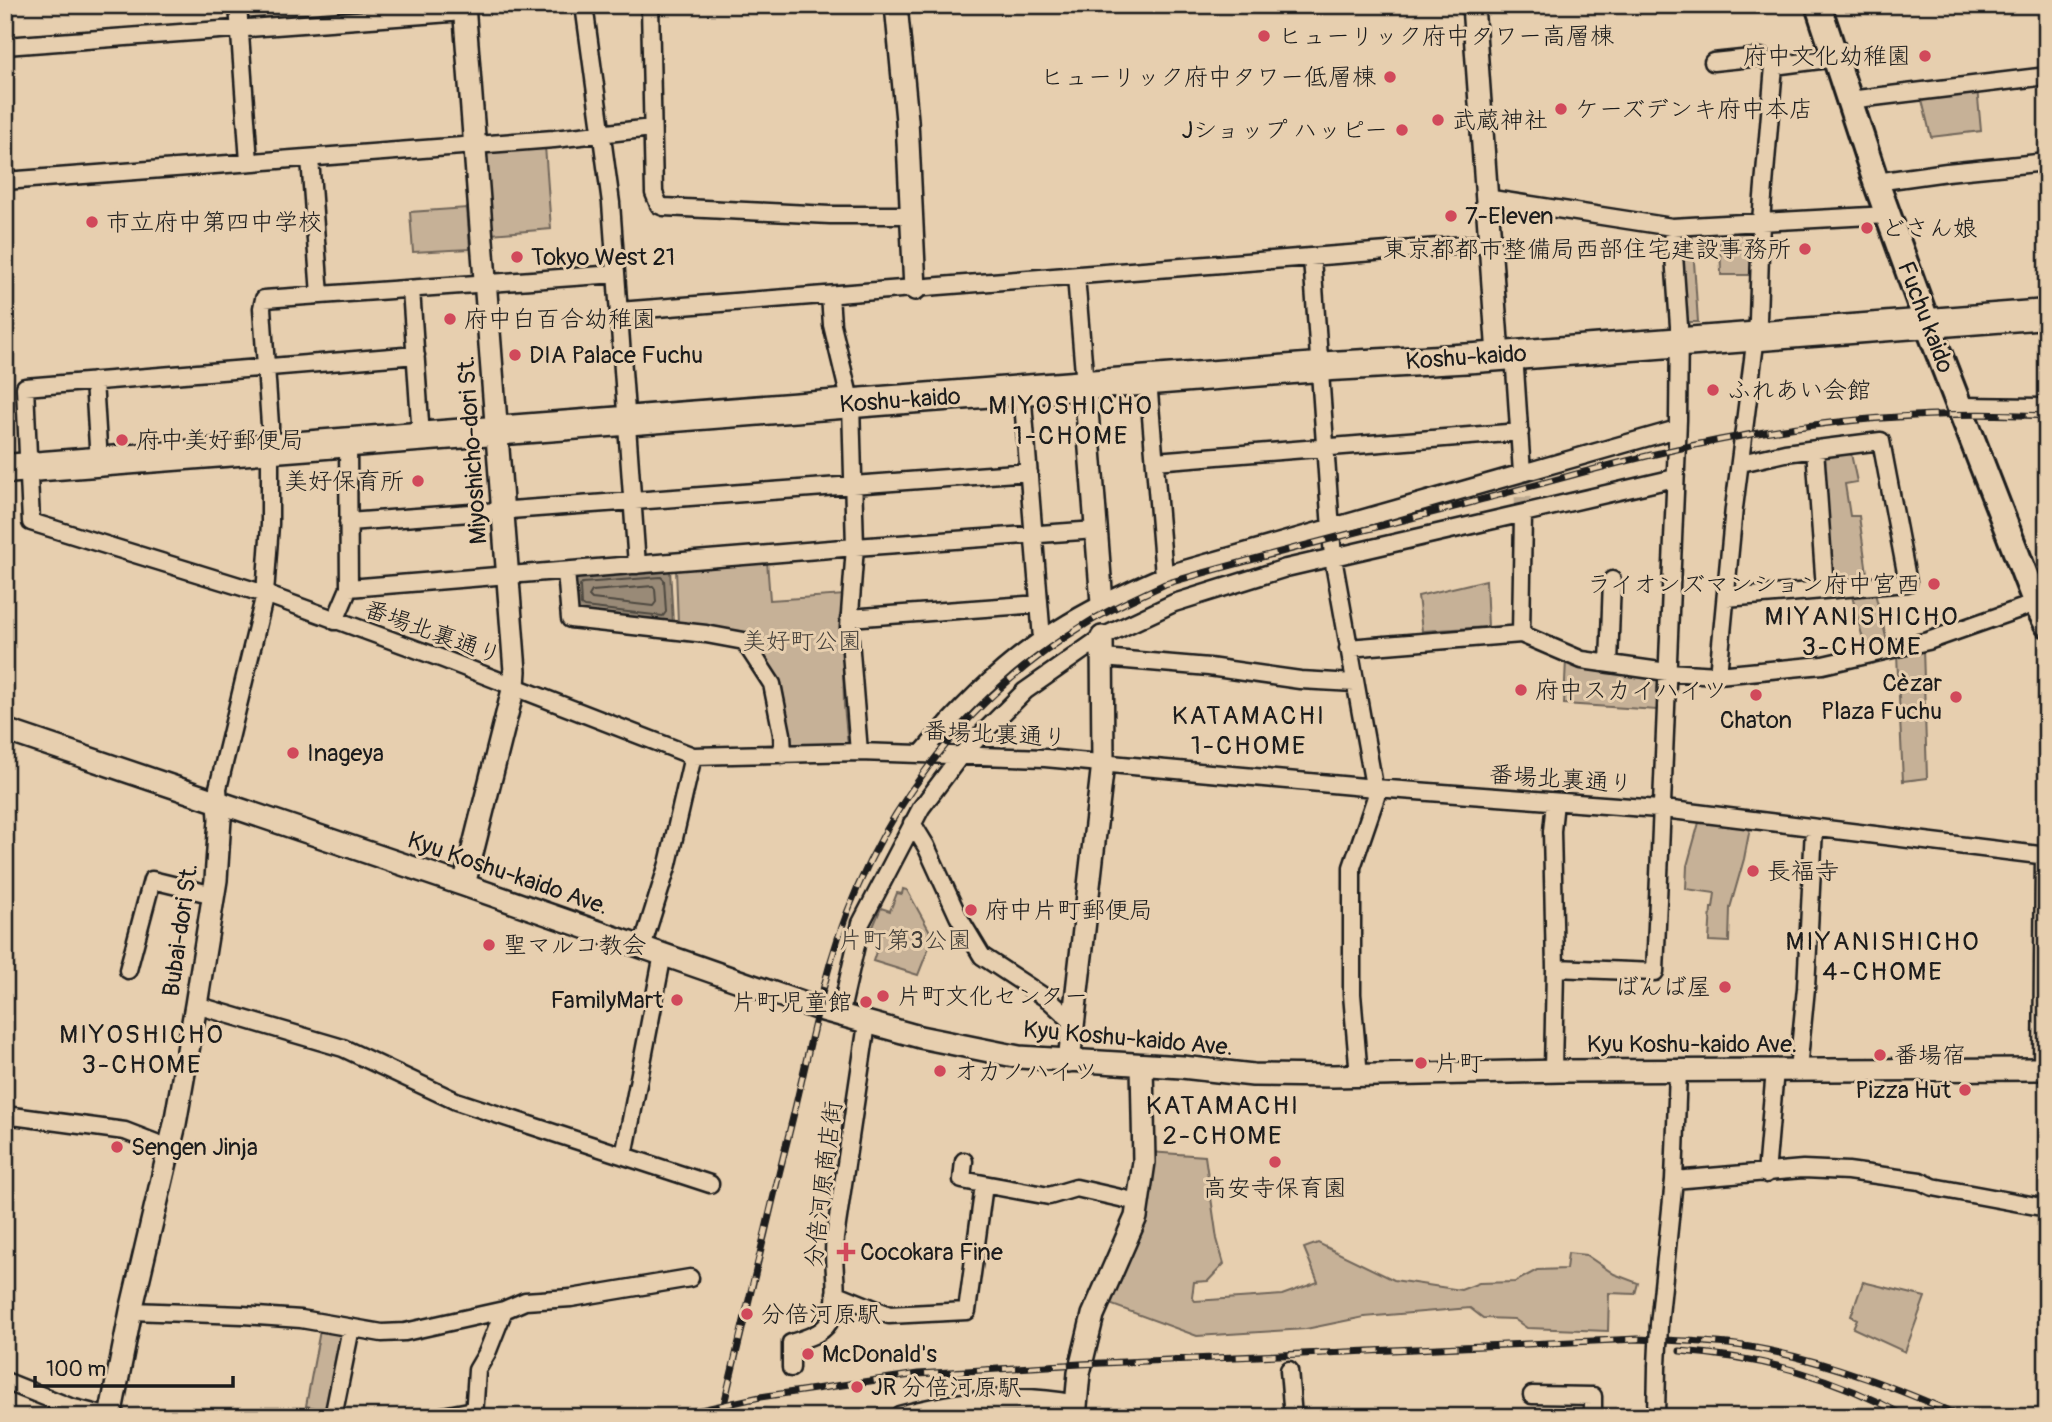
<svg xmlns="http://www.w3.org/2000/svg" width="2052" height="1422" viewBox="0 0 2052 1422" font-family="Pangolin,'Klee One',sans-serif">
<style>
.green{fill:#c6b197;stroke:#71665a;stroke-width:2}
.water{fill:#998a77;stroke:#675e53;stroke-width:2}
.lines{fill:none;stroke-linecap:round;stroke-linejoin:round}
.shore{stroke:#4e4840;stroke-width:2}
.street-tunnel{stroke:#beab92;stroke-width:16;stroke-dasharray:16 8;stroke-linecap:butt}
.street-casing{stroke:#1c1c1c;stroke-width:21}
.secondary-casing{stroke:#1c1c1c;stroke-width:26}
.primary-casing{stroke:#1c1c1c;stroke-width:30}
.highway-casing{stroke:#1c1c1c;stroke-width:33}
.street{stroke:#e7cfaf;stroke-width:16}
.secondary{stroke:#e7cfaf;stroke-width:21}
.primary{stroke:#e7cfaf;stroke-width:24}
.highway{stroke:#e7cfaf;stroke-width:28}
.rail-casing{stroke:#1c1c1c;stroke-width:7}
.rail{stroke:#e7cfaf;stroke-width:4.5;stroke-dasharray:13;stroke-linecap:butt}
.street-bridge-casing{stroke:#1c1c1c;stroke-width:21;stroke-linecap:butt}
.street-bridge{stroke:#e7cfaf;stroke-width:16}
.poi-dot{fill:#d1495b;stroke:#e7cfaf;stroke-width:2.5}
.labels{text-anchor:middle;stroke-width:6;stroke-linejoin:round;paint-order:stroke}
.poi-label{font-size:24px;fill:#1c1c1c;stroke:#e7cfaf;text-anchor:start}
.street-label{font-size:24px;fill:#1c1c1c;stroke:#e7cfaf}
.park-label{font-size:24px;fill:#46413b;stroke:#e7cfaf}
.neighbourhood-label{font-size:26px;letter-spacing:2px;fill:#1c1c1c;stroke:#e7cfaf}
</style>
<rect width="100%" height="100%" fill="#e7cfaf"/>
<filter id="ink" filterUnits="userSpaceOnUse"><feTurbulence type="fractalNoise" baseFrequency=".0143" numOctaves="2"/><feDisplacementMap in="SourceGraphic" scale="14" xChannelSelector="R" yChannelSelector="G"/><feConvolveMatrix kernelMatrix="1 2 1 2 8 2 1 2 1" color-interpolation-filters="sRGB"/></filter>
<g filter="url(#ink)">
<path class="green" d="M1977,87L1981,131L1931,137L1921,96Z
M545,146L551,229L491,234L486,156L489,150Z
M467,208L470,249L413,252L410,212Z
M1753,227L1757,231L1755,275H1721L1720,229Z
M1677,231H1692L1698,322H1683Z
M1850,449L1857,482L1845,484L1850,516H1859L1868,580L1831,584L1820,453Z
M767,561L770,600L845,595L842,610L844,706L848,746L790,748V730L781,682L747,635L740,631L678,624L676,569Z
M1486,580L1488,627L1422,631L1418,596Z
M1874,589L1888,645L1866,651L1851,592Z
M1923,648L1927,778L1903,781L1897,655Z
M1566,659L1659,677L1657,710L1564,704Z
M1700,819L1750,828L1744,859L1730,908L1729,942L1709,941L1711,908H1713L1715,893L1686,889L1687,866Z
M903,889L907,890L933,937L918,975L873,961L882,933L872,929L881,908L890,911L897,893L902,894Z
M1149,1152L1205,1156L1217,1239L1224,1264L1208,1281L1194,1282L1192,1297L1195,1301L1282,1295L1318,1282L1304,1248L1318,1243L1394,1280L1461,1290L1479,1283L1515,1282L1537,1270L1566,1269L1568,1253L1586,1255L1614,1274L1638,1283L1635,1294L1609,1293L1608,1331L1527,1328L1514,1319L1483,1318L1470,1308L1364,1317L1306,1329L1197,1336L1104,1302Z
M1863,1282L1925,1297L1905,1352L1853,1328L1857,1319L1851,1316Z
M321,1325L346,1329L330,1411L306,1406Z"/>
<path class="water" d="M670,569L673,624L575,613L572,577Z"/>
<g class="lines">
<path class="shore" d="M661,577L664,580L666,612L663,616L584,607L581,605L580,586L582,583Z
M653,586L655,589L656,602L653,606L592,599L589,596L592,591Z"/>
<path class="street-tunnel" d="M1522,473L1523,514"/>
<g class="street-casing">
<path id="street" d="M238,5L249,162
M584,5L611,203L637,565
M650,5L654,193L659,205L664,207L830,215H911
M5,46L464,12
M1713,62L1761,57L1774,66
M1849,100L2047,76
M310,158L320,295
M5,181L554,139L652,128
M1876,182L1947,172L2047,162
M1486,198L1672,227L1888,215
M1312,258L1333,558L1376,797L1352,867V994L1359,1076
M1076,276L1085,385
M411,289L421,437
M830,295L832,325L851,404L855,547L849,627L859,752
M619,311L1490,243
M1514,354L1522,473
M416,355L25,387L31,522L265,594L443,659L693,756L859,752L1045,758L1375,788L1672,810L2047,856
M1148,380L1164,575
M94,381L99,462
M1022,390L1042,639
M1960,406L2047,407
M1815,449L1825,589
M1155,461L1520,432
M348,522L1029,472
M566,571L570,619L706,634L744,641L772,684L782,734L783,755
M349,588L855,547L1096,530
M1726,598L1908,583L1881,441L1785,453L1741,463
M849,618L1039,604
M335,621L349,588L348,442
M1521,634L1523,514
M1348,648L1521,634L1582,660L1667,672L1718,675L1823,665L1928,641L2022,608L2047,595
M1103,658L1209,667L1300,680L1355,683
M1609,664L1612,580
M1718,675L1734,508L1758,320L1761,221L1774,66L1836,58
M922,753C961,706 1006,661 1058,629C1091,608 1127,591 1164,575L1677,429
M219,802L218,788L265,594L270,524V425L262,308L264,299L616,274
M912,823L926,846L958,916L982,956L1049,1000L1073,1022
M642,947L668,864L693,756
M1555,968L1655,972L1678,420L1679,326L1672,227
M128,970L152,880L214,895
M196,1005L343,1048L456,1101L710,1184
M840,1016L861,923L921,808L961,755L1025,691L1102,637L1174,603L1286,568L1675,478
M2042,1069L2044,855
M1798,1070L1806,988L1814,828
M1553,1071L1555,968L1552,831L1555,802
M5,1115L125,1131L169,1148
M624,1156L663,954
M964,1161L962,1180L1049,1196L1076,1188L1138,1202
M1766,1174L1775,1070
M1674,1180L1803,1169L1848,1171L1920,1181L1933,1187L2047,1208
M835,1293L889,1315L967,1311L984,1185
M131,1311L243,1315L301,1319L382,1333L405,1332L504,1310L525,1301L571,1298L690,1278
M1659,1325L1674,1180L1678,1071
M791,1368V1343C806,1338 825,1334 831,1318C841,1293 831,1264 835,1238C846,1166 856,1095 867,1024
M1289,1370L1293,1417
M5,1381L70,1407L110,1417
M1532,1395L1593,1396V1417
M333,1417L351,1328
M437,1417L474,1410
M474,1417L477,1370L487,1353L504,1310
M1656,1417L1657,1366"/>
</g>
<g class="secondary-casing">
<path id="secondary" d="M464,5L515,671L514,686L464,885
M896,5L907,120L915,289
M1473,5L1498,355
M1085,385L1102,603
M5,730L464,885L819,1009L920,1037L1019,1057L1182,1067L1253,1075L1333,1076L1560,1071L2047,1069
M1069,1061L1103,763L1102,637
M110,1417L131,1311L175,1124L196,1005L216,880L220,819L219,802
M901,1417C958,1403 1016,1394 1074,1406
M1075,1417L1079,1373L1093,1315L1136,1217L1144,1162L1142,1065"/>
</g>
<g class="primary-casing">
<path id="primary" d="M1818,5L1876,182L1927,323L2035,601L2047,624"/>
</g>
<g class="highway-casing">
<path id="highway" d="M5,469L1331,366L1475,358L2047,314"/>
</g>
<use href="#street" class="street"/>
<use href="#secondary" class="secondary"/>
<use href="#primary" class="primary"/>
<use href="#highway" class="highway"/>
<g class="rail-casing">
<path id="rail" d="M1680,1351C1762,1357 1835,1377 1907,1417
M669,1417L760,1397L918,1374L1080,1364L1638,1339C1681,1341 1724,1341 1766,1350C1835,1364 1899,1389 1963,1417
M721,1417C745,1315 769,1214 794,1113C806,1063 816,1013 830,964C871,821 962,699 1089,622C1114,607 1140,596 1165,584C1267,554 1370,529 1473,502C1555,480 1637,456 1720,440C1827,419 1937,410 2047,416"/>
</g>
<use href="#rail" class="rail"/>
<g class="street-bridge-casing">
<path id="street-bridge" d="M1657,1366L1659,1325"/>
</g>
<use href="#street-bridge" class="street-bridge"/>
</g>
</g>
<g class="poi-dot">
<circle cx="1264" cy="36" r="7"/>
<circle cx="1925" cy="56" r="7"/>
<circle cx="1390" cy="77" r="7"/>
<circle cx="1561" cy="109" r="7"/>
<circle cx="1438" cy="120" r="7"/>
<circle cx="1402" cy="130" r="7"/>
<circle cx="1451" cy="216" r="7"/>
<circle cx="92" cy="222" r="7"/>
<circle cx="1867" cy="228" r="7"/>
<circle cx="1805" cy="249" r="7"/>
<circle cx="517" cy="257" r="7"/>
<circle cx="450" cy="319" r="7"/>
<circle cx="515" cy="355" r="7"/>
<circle cx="1713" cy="390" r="7"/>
<circle cx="122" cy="440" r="7"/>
<circle cx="418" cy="481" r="7"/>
<circle cx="1934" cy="584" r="7"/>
<circle cx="1521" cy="690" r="7"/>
<circle cx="1756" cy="695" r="7"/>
<circle cx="1956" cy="697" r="7"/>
<circle cx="293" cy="753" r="7"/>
<circle cx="1753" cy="871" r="7"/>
<circle cx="971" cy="910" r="7"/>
<circle cx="489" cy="945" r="7"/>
<circle cx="1725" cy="987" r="7"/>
<circle cx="883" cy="996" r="7"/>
<circle cx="677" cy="1000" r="7"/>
<circle cx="866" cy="1002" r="7"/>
<circle cx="1880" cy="1055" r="7"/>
<circle cx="1421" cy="1063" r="7"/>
<circle cx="940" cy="1071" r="7"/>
<circle cx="1965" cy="1090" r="7"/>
<circle cx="117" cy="1147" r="7"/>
<circle cx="1275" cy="1162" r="7"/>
<path d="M842.5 1241.5h7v7h7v7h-7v7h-7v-7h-7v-7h7z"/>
<circle cx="747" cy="1314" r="7"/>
<circle cx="808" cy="1354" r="7"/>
<circle cx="857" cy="1387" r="7"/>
</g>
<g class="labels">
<g class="poi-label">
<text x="1278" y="44">ヒューリック府中タワー高層棟</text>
<text x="1911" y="64" text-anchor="end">府中文化幼稚園</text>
<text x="1376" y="85" text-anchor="end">ヒューリック府中タワー低層棟</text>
<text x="1575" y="117">ケーズデンキ府中本店</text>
<text x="1452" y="128">武蔵神社</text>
<text x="1388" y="138" text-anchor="end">Jショップ ハッピー</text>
<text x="1465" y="224">7-Eleven</text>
<text x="106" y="230">市立府中第四中学校</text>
<text x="1881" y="236">どさん娘</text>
<text x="1791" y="257" text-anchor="end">東京都都市整備局西部住宅建設事務所</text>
<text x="531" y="265">Tokyo West 21</text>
<text x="464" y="327">府中白百合幼稚園</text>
<text x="529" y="363">DIA Palace Fuchu</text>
<text x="1727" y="398">ふれあい会館</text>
<text x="136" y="448">府中美好郵便局</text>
<text x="404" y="489" text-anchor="end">美好保育所</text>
<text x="1920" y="592" text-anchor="end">ライオンズマンション府中宮西</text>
<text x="1942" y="691" text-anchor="end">Cèzar<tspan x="1942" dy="28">Plaza Fuchu</tspan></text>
<text x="1535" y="698">府中スカイハイツ</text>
<text x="1756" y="728" text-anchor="middle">Chaton</text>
<text x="307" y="761">Inageya</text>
<text x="1767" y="879">長福寺</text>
<text x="985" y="918">府中片町郵便局</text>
<text x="503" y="953">聖マルコ教会</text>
<text x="1711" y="995" text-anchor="end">ばんば屋</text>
<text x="897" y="1004">片町文化センター</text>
<text x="663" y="1008" text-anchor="end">FamilyMart</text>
<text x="852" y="1010" text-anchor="end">片町児童館</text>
<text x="1894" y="1063">番場宿</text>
<text x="1435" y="1071">片町</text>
<text x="954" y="1079">オカノハイツ</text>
<text x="1951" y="1098" text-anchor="end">Pizza Hut</text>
<text x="131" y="1155">Sengen Jinja</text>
<text x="1275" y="1196" text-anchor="middle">高安寺保育園</text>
<text x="860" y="1260">Cocokara Fine</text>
<text x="761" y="1322">分倍河原駅</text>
<text x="822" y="1362">McDonald's</text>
<text x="871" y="1395">JR 分倍河原駅</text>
</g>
<g class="street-label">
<text transform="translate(1926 317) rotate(69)" y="8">Fuchu kaido</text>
<text transform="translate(1466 357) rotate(-4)" y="8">Koshu-kaido</text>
<text transform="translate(900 400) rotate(-4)" y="8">Koshu-kaido</text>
<text transform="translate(472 450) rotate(-94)" y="8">Miyoshicho-dori St.</text>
<text transform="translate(433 632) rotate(20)" y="8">番場北裏通り</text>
<text transform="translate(995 734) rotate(3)" y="8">番場北裏通り</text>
<text transform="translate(1561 779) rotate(4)" y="8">番場北裏通り</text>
<text transform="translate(508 873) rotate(19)" y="8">Kyu Koshu-kaido Ave.</text>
<text transform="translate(180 930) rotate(-82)" y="8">Bubai-dori St.</text>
<text transform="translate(1128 1038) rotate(5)" y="8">Kyu Koshu-kaido Ave.</text>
<text x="1692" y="1052">Kyu Koshu-kaido Ave.</text>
<text transform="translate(823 1184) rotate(-83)" y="8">分倍河原商店街</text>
</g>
<g class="park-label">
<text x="802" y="649">美好町公園</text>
<text x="905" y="948">片町第3公園</text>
</g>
<g class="neighbourhood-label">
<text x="1071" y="414">MIYOSHICHO<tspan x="1071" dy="30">1-CHOME</tspan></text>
<text x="1862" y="625">MIYANISHICHO<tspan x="1862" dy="30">3-CHOME</tspan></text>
<text x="1249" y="724">KATAMACHI<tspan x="1249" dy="30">1-CHOME</tspan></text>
<text x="1883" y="950">MIYANISHICHO<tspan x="1883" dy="30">4-CHOME</tspan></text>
<text x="142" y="1043">MIYOSHICHO<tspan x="142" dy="30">3-CHOME</tspan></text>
<text x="1223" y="1114">KATAMACHI<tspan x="1223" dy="30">2-CHOME</tspan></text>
</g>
</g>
<rect width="2052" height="1422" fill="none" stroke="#e7cfaf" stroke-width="28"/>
<rect x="14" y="14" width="2024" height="1394" fill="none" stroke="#1c1c1c" stroke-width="2.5" filter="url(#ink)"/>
<path d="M35 1376v10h198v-10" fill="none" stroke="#1c1c1c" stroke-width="3.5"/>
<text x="46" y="1376" font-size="21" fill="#1c1c1c" stroke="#e7cfaf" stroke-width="5" paint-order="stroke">100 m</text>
</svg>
